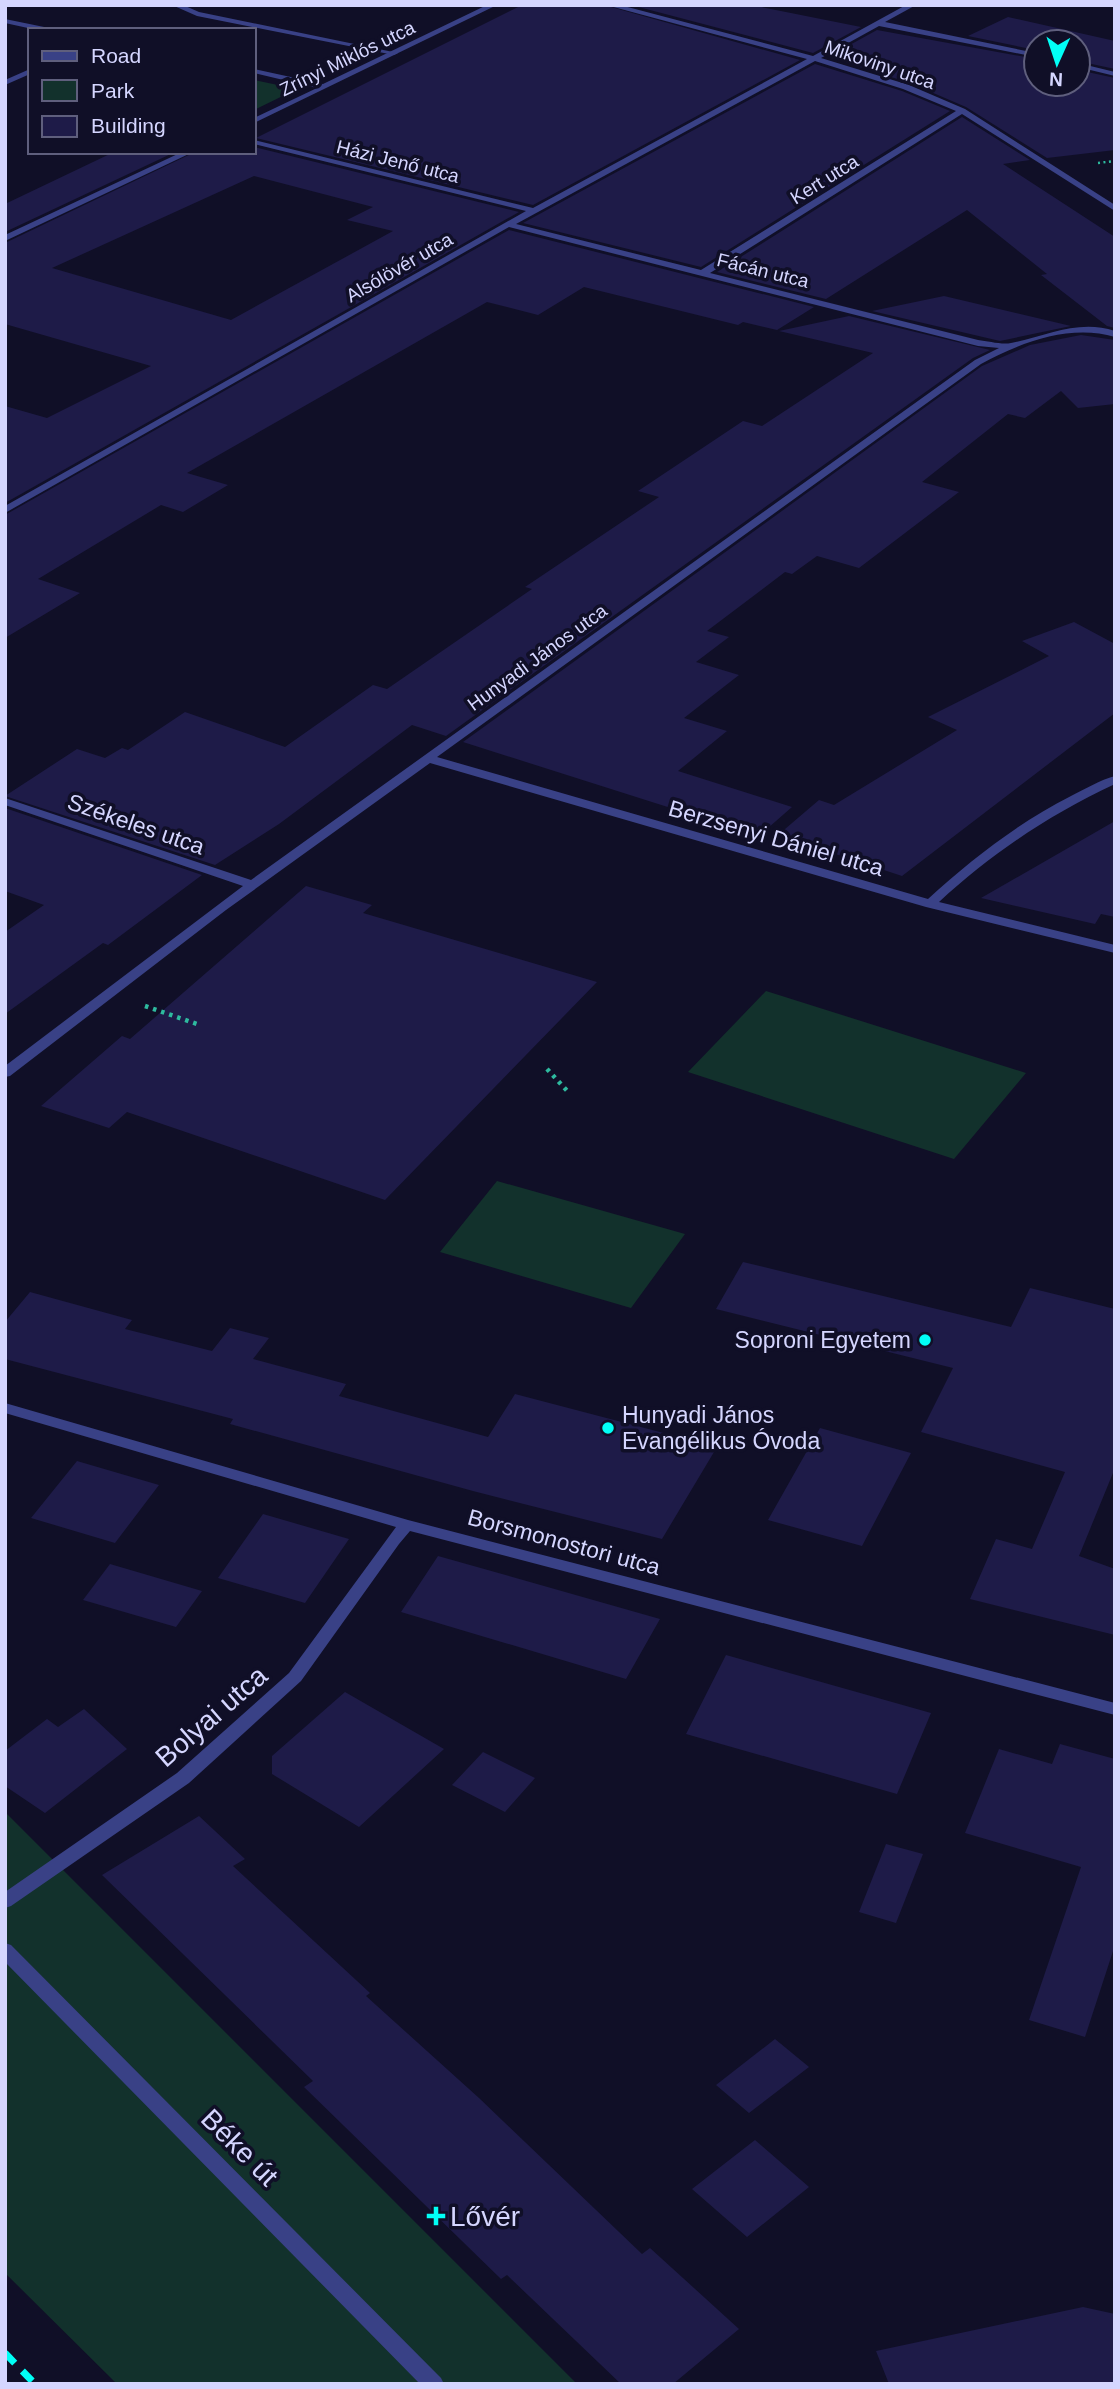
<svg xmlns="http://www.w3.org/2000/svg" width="1120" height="2389" viewBox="0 0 1120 2389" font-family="Helvetica,sans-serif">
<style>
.green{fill:#12312c}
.building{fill:#1e1b48;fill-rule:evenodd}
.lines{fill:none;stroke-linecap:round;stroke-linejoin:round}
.path-far1{stroke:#2eba9f;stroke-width:2.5;stroke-dasharray:2 3.5;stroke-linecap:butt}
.path{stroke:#2eba9f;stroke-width:4.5;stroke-dasharray:3.5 5;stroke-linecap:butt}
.service{fill:#394186;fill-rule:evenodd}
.minor{fill:#394186;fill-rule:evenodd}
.rail{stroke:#01fff6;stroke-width:7;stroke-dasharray:14 11;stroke-linecap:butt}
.poi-dot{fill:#01fff6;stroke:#100f27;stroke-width:2.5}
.labels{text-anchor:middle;stroke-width:7;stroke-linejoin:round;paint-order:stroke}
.far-street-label{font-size:19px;fill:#d5d6ff;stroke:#100f27}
.street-label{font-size:23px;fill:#d5d6ff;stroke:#100f27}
.poi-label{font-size:23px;fill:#d5d6ff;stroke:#100f27;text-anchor:end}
.near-street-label{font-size:28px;fill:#d5d6ff;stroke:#100f27}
.near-poi-label{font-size:28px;fill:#d5d6ff;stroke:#100f27;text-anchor:start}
</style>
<rect width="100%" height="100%" fill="#100f27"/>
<path class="green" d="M254,80L297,89L254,110Z
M766,991L1026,1073L954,1159L688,1072Z
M497,1181L685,1234L631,1308L440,1252Z
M5,1812L577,2384H117L5,2273Z"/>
<path class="building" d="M522,5H604L800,60L533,205L256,138Z
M631,5H751L861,27L813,53Z
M1008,17L1115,41V69L1078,61V42H1036V50L968,36Z
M877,30L1036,59V84H1078V70L1115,78V150L1047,158L966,107L910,83L828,57Z
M815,64L902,91L950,111L701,267L523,223Z
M962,117L1030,160L1003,164L1115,237V328L1107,326L1041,275L1047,274L967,210L826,299L717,272Z
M254,147L519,212L5,503V406L47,418L151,366L5,324V243L195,152H254ZM254,176L373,207L347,220L393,231L231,320L52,268Z
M114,152H175L5,232V204Z
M509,230L814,307L777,330L743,322L738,325L584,287L538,315L487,302L187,473L228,485L183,512L161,505L38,579L80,593L5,638V515Z
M944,296L1071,326L1000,341L872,311Z
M849,316L990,350L973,358L446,736L412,725L279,824L215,865L5,796L77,749L105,758L122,748L128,750L185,712L285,747L373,685L387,689L532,589L525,587L659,497L638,491L743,421L762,426L873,353L779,331Z
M1081,335L1115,340V404L1078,408L1061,391L1025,418L1008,414L922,482L959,492L859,568L817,556L792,574L785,572L707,631L729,637L696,662L739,675L684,718L727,731L678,771L792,807L759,836L463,742L982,366L1030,345Z
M1074,622L1115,644V713L902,876L778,835L819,800L834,805L957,730L928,717L1049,656L1022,641Z
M5,808L202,875L108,945L103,943L5,1014V932L44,905L5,891Z
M1115,821V917L1101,914L1095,924L981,898Z
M306,886L372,905L363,913L597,982L385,1200L127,1112L109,1128L41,1106L122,1036L130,1039Z
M743,1262L1011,1327L1030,1288L1115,1309V1468L1079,1556L1115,1569V1635L970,1599L996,1539L1032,1549L1065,1472L921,1432L953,1368L716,1309Z
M30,1292L132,1320L125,1329L212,1351L230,1328L269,1338L253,1359L346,1384L339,1396L488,1437L515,1394L717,1447L662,1539L473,1491L230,1424L233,1419L5,1359V1322Z
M820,1428L911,1453L862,1546L768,1520Z
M77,1461L159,1485L115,1543L31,1518Z
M263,1514L349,1539L305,1603L218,1578Z
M438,1556L537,1584L660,1619L626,1679L401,1612Z
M110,1564L202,1591L176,1627L83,1600Z
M726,1655L931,1713L897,1794L686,1734Z
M345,1692L444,1749L359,1827L272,1774V1756Z
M84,1709L127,1749L45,1813L5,1786V1751L47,1719L58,1727Z
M1060,1744L1115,1759V1945L1085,2037L1029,2020L1081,1867L965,1833L999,1749L1052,1764Z
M483,1752L535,1778L505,1812L452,1785Z
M199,1816L245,1859L233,1866L370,1993L366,1996L479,2098L642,2254L650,2248L739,2329L673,2384H621L507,2275L501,2279L304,2087L313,2081L102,1875Z
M886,1844L923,1854L896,1923L859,1912Z
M775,2039L809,2067L749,2113L716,2085Z
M755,2140L809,2187L747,2237L692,2189Z
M1083,2307L1115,2314V2384H889L876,2351Z"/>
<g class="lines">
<path class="path-far1" d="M1098,163L1115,161"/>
<path class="path" d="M145,1006L197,1024
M547,1069L570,1094"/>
<path class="service" d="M172,5H183L199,12L398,53L394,55L197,16Z"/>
<path class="minor" d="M487,5H497L254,123V118L317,88L254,73V69L323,84Z
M606,5H620L813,56L906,5H916L885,22L1036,53V57L879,26L821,58L909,85L965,109L1115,205V211L962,114L710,273L978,340C988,341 1002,345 1011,343C1047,336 1078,319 1115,331V337C1070,324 1021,342 981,364L437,757L928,899C972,859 1018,823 1071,796C1085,789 1100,780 1115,776V784C1049,815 992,853 939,902L1115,945V953L926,907L430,763L226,910L10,1076L5,1077V1066L243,886L5,805V798L251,880L975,360L999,348L978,346L509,227L5,513V506L526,211L254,144V140L533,208L807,59ZM815,61L903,89L956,111L701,270L516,224Z
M980,5H1014L1010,7Z
M5,19L49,28L53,30H37L5,23Z
M1078,63L1115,72V76L1078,67Z
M30,69V74L5,85V80Z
M182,152H193L5,241V235Z
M5,1403L408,1520L1115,1703V1715L410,1531L399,1544L301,1681L189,1783L11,1906L5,1908V1892L177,1773L289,1673L396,1527L5,1413Z
M5,1943L11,1945L441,2378L444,2384H420L5,1962Z"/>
<path class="rail" d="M5,2353L35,2384"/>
</g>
<g class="poi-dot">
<circle cx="925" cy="1340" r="7"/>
<circle cx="608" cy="1428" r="7"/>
<path d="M432.5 2205.5h7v7h7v7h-7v7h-7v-7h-7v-7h7z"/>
</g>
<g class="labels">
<g class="far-street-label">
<text transform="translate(347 58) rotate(-26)" y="7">Zrínyi Miklós utca</text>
<text transform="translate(880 64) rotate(19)" y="7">Mikoviny utca</text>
<text transform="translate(398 161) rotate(14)" y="7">Házi Jenő utca</text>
<text transform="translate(824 179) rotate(-32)" y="7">Kert utca</text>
<text transform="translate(399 267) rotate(-30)" y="7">Alsólövér utca</text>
<text transform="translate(763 270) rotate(14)" y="7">Fácán utca</text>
<text transform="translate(537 657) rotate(-36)" y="7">Hunyadi János utca</text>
</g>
<g class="street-label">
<text transform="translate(136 824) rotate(19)" y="8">Székeles utca</text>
<text transform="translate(776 838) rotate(16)" y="8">Berzsenyi Dániel utca</text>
<text transform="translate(564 1542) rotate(15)" y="8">Borsmonostori utca</text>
</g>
<g class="poi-label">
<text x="911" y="1348">Soproni Egyetem</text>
<text x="622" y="1423" text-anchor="start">Hunyadi János<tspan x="622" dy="26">Evangélikus Óvoda</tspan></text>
</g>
<g class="near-street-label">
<text transform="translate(211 1716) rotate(-41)" y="10">Bolyai utca</text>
<text transform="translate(240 2147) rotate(45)" y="10">Béke út</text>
</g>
<g class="near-poi-label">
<text x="450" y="2226">Lővér</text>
</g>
</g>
<rect width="1120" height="2389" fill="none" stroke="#d5d6ff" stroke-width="14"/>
<rect x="28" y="28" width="228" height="126" fill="#100f27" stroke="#5f5f7d" stroke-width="2"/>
<rect x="42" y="51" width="35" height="10" fill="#394186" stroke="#5f5f7d" stroke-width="2"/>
<text x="91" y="63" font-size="21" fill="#d5d6ff">Road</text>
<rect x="42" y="80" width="35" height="21" fill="#12312c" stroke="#5f5f7d" stroke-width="2"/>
<text x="91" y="98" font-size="21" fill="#d5d6ff">Park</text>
<rect x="42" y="116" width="35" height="21" fill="#1e1b48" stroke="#5f5f7d" stroke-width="2"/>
<text x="91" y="133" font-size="21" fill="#d5d6ff">Building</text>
<g transform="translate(1057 63) rotate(183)"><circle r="33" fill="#100f27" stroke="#5f5f7d" stroke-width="2"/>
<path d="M0-5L12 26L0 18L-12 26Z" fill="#01fff6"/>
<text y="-10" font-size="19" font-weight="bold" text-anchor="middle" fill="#d5d6ff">N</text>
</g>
</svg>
